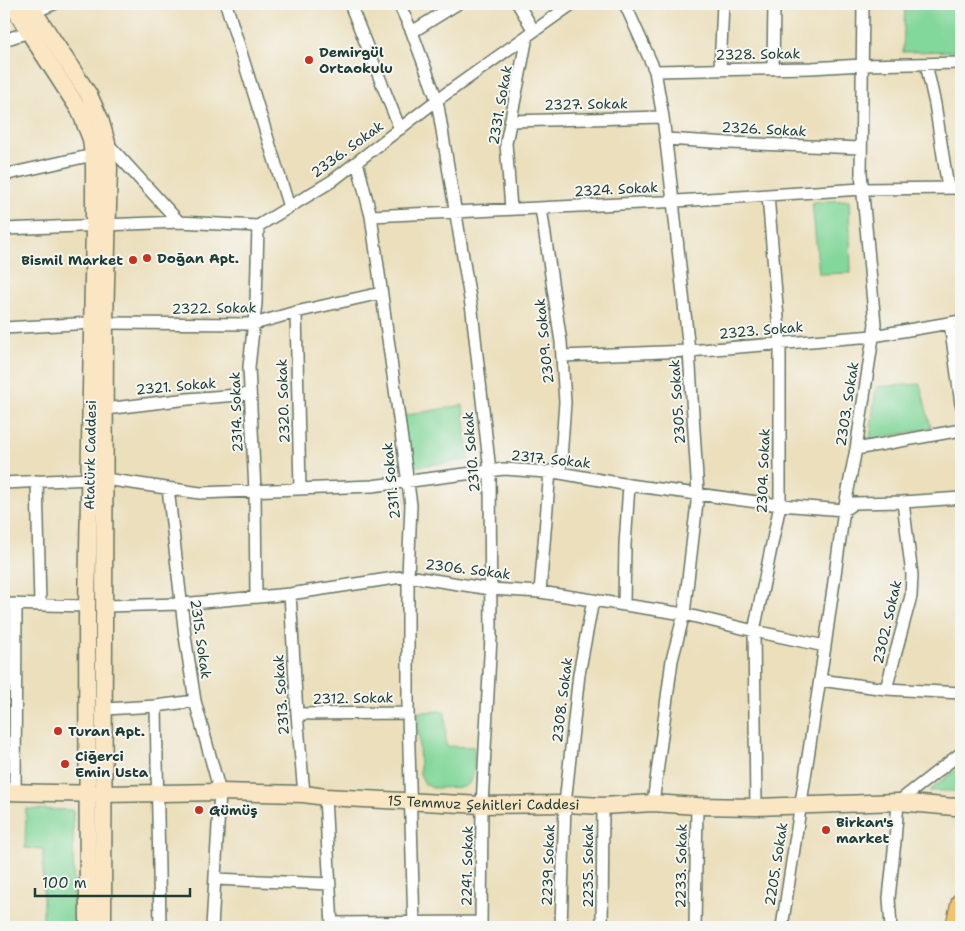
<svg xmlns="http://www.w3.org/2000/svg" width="965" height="931" viewBox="0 0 965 931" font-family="'Shantell Sans',sans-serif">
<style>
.green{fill:#82d79a;stroke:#508a67}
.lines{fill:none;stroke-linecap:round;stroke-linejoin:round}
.minor-casing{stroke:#667664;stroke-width:14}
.secondary-casing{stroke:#667664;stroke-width:19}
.trunk-casing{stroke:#667664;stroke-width:21}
.minor{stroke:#fff;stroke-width:11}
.secondary{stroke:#fbe6c4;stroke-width:16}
.trunk{stroke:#f5c16b;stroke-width:19}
.poi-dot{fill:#c8321e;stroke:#f6f6f2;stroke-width:2}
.labels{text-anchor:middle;stroke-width:4;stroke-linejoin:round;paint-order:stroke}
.poi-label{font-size:14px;font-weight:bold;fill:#1f3d34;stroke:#f6f6f2;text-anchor:start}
.street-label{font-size:14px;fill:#1f3d34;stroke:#f6f6f2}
</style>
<rect width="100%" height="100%" fill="#f6f6f2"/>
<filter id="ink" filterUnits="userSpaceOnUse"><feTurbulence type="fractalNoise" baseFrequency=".02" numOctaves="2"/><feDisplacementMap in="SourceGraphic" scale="10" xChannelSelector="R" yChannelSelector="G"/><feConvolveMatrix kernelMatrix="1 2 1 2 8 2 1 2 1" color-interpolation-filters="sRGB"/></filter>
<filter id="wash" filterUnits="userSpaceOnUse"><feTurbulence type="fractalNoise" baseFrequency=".0096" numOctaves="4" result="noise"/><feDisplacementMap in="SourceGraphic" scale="20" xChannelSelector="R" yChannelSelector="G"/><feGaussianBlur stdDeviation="1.12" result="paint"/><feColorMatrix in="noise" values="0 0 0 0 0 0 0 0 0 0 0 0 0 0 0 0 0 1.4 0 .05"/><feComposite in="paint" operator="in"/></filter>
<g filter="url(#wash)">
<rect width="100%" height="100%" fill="#ebdfbc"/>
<path class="green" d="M905,4H961V51L903,52Z
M849,200L851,273L819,274L812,202Z
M920,384L931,428L870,440L876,387Z
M463,405L469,460L410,467L402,416Z
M445,711L446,746L474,747V772L471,782L464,787L433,788L425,784L420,774L418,712Z
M961,766V791H929Z
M26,809L73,810L74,921L69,927H43V849L25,848Z"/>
</g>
<g filter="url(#ink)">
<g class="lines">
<g class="minor-casing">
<path id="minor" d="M226,4L289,207
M350,4L400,129
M399,4L412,32L437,100L472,311L490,471L491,637L482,805L481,927
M518,4L534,31
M625,4L655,71L663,117L673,201L689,351L698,494L684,614L672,660L653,803
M34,12L54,4
M412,32L457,4
M4,40L29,32
M926,64L935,104L948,188
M773,68L774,4
M720,69L723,4
M655,71L811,68L862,65L961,63
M510,121L663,117
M666,139L729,143L861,148
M107,143L179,222
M357,162L371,216L411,505L408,576V713L414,927
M4,175L93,155
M541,208L561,342L565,402L560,473
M511,209L506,143L519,79L527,36
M371,216L661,202L862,189L961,188
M4,229L179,222L258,226L332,181L437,100L572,4
M296,312L300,489
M105,323L254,324L296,312L381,293
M950,323L961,404
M4,328L92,323
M562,356L689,351L873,336L961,321
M105,409L188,399L250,394
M856,449L961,430
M105,479L200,493L372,486L504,469L560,473L629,485L780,505L844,510L854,503L903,502L961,498
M37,481L40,604
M4,483L89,479
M168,488L185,636L195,701L220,792L212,927
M540,592L550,471
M290,594L297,714L304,794
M256,597L255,491L249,367L256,303L258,226
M4,604L87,606
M624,604L625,545L629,485
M105,606L181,604L290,594L408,576L490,589L540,592L684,614L754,631L825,646
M820,680L886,689L961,693
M886,689L911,596L912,575L903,502
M156,706L160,927
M105,709L156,706L195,701
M297,714L408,713
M15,792L16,604
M325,797L332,927
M756,807L754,631L780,505V343L768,195
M215,879L330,884
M332,923L481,922
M561,927L565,804L579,674L593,600
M602,927L603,806
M695,927L697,806
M782,927L825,646L844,510L856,449L875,324L861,173L863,4
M891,927L889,898L895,841L898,802L961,753"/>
</g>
<g class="secondary-casing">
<g id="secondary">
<path d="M12,4L29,32L80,111L91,139L94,165V226L87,606L88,927"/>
<path d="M29,4L89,95L100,119L107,143L109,168L105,323L103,927"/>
<path id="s1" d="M4,792L104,794L220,792L304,794L325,797L482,805L565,804L603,806L653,803L697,806L756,807L898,802L954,807L961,804"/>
</g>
</g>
<g class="trunk-casing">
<path id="trunk" d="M955,927L961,902"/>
</g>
<use href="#minor" class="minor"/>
<use href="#secondary" class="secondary"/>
<use href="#trunk" class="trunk"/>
</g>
</g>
<g class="poi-dot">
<circle cx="309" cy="60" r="5"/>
<circle cx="147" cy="258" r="5"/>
<circle cx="133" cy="260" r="5"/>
<circle cx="58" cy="731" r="5"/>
<circle cx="65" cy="764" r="5"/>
<circle cx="199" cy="810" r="5"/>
<circle cx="826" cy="830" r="5"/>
</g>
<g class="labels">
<g class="poi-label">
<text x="319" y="57">Demirgül<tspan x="319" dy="16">Ortaokulu</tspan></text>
<text x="157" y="263">Doğan Apt.</text>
<text x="123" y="265" text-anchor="end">Bismil Market</text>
<text x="68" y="736">Turan Apt.</text>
<text x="75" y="761">Ciğerci<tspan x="75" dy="16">Emin Usta</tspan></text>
<text x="209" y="815">Gümüş</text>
<text x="836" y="827">Birkan's<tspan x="836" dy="16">market</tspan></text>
</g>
<g class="street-label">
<text transform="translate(758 54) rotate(-1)" y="5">2328. Sokak</text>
<text transform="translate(586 104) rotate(-1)" y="5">2327. Sokak</text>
<text transform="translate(500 105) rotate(-80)" y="5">2331. Sokak</text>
<text transform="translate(764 129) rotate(3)" y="5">2326. Sokak</text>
<text transform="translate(347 149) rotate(-36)" y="5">2336. Sokak</text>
<text transform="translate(616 189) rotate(-3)" y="5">2324. Sokak</text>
<text transform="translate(214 308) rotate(-1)" y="5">2322. Sokak</text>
<text transform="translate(761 330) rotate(-5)" y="5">2323. Sokak</text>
<text transform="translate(544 341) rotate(-96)" y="5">2309. Sokak</text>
<text transform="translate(176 386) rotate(-5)" y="5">2321. Sokak</text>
<text transform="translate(283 401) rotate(-92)" y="5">2320. Sokak</text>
<text transform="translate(677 402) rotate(-94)" y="5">2305. Sokak</text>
<text transform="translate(847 404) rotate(-81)" y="5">2303. Sokak</text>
<text transform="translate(236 412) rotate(-92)" y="5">2314. Sokak</text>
<text transform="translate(471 452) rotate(-95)" y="5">2310. Sokak</text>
<text transform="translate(90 455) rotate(-89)" y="5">Atatürk Caddesi</text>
<text transform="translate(551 459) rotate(6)" y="5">2317. Sokak</text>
<text transform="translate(763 471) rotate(-88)" y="5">2304. Sokak</text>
<text transform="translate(391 481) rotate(-96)" y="5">2311. Sokak</text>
<text transform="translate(468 569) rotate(7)" y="5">2306. Sokak</text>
<text transform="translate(887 622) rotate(-77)" y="5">2302. Sokak</text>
<text transform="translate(201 639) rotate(82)" y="5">2315. Sokak</text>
<text transform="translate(281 695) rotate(-94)" y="5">2313. Sokak</text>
<text transform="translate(353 698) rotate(-1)" y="5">2312. Sokak</text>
<text transform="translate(562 700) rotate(-83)" y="5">2308. Sokak</text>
<text dy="5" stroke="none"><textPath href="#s1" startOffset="480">15 Temmuz Şehitleri Caddesi</textPath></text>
<text transform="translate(776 864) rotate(-81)" y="5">2205. Sokak</text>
<text transform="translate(548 865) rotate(-88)" y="5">2239 Sokak</text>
<text transform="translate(467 866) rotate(-89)" y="5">2241. Sokak</text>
<text transform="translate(588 866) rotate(-90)" y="5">2235. Sokak</text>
<text transform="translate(681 866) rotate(-89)" y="5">2233. Sokak</text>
</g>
</g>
<rect width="965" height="931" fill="none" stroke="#f6f6f2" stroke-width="20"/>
<path d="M35 888v8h155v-8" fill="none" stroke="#1f3d34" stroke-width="2.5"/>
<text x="42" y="888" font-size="15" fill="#1f3d34" stroke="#f6f6f2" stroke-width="4" paint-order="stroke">100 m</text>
</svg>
